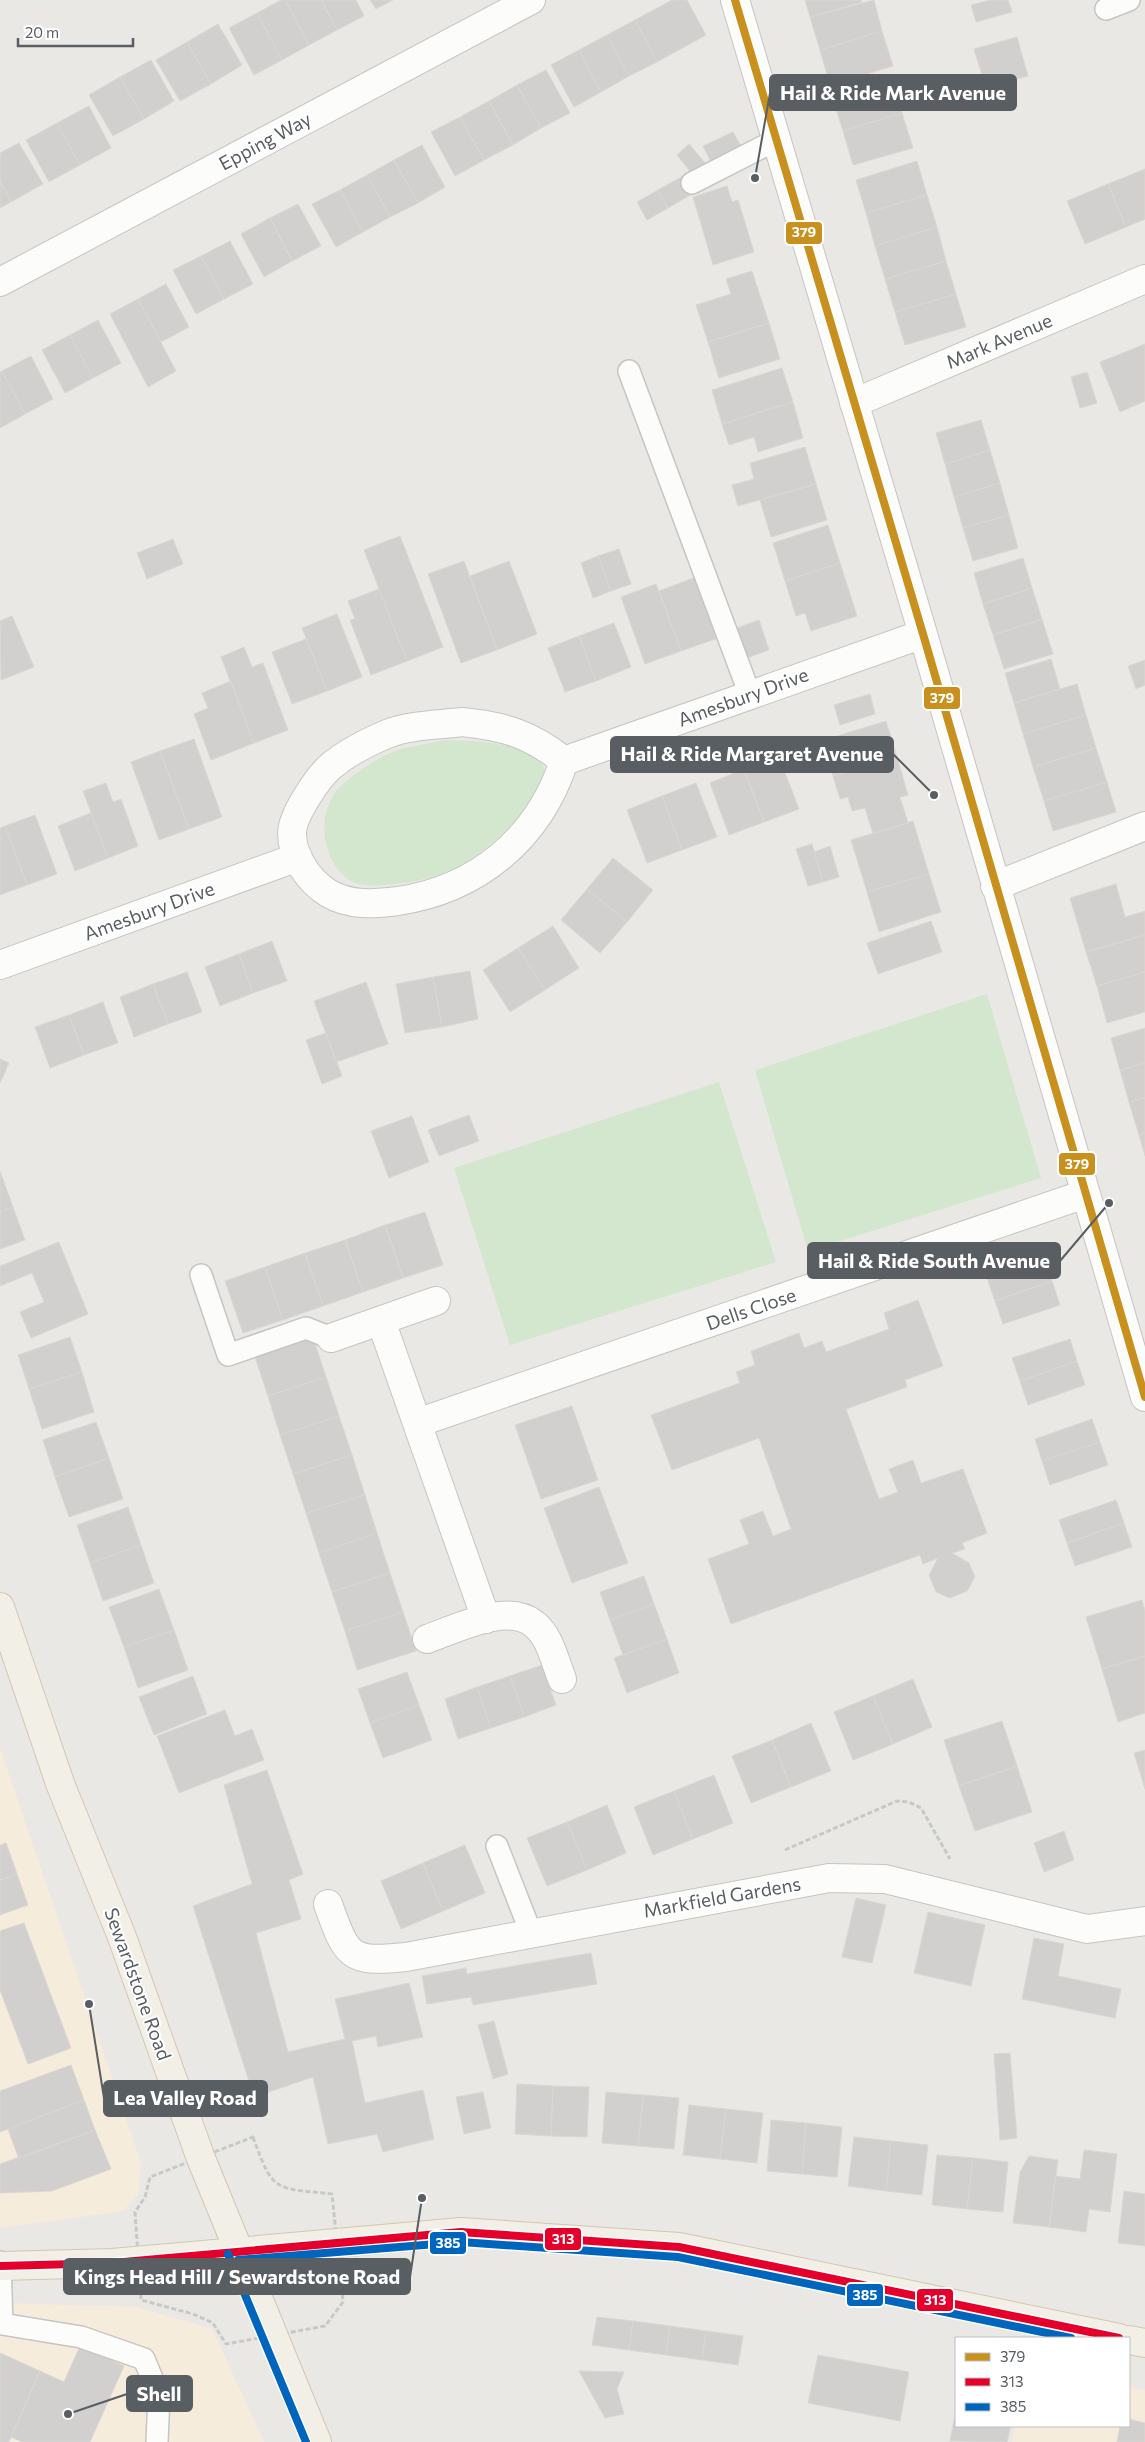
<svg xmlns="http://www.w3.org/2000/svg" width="1145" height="2442" viewBox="0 0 1145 2442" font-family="Commissioner,sans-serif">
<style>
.commercial{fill:#f6ecdb}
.green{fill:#d3e7ce}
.building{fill:#d2d0ce;stroke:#dad7d3}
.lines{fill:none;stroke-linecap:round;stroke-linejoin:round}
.service-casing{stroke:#c5c5c4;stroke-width:24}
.minor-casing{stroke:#c5c5c4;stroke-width:30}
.primary-casing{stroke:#d3c6b1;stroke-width:30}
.path{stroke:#c5cac7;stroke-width:3;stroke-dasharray:5 2.5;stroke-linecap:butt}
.service{stroke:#fcfcfb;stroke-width:21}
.minor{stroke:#fcfcfb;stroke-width:28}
.primary{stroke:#f2efe7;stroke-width:28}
.bus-1-casing{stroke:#fff;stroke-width:11}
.bus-2-casing{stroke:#fff;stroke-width:11}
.bus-3-casing{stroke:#fff;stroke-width:11}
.bus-1{stroke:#c8901d;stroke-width:8}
.bus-2{stroke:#e4002b;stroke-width:8}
.bus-3{stroke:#0065bd;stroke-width:8}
.labels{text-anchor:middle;stroke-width:4;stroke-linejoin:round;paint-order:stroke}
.street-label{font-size:19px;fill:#595e62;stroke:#fff}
.leader{fill:none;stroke:#595e62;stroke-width:2}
.callout-dot{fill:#595e62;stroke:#fff;stroke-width:2}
.callout{fill:#595e62;stroke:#595e62;stroke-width:2}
.callout-label{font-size:20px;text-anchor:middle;font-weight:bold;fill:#fff}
.line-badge{stroke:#fff;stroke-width:2}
.badge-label{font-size:14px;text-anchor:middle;font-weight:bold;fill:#fff}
</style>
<rect width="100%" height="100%" fill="#eae8e4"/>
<path class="commercial" d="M0,1748L141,2163L138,2194L123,2211L0,2228Z
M0,2303L136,2307L212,2329L264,2442H0Z
M1129,2387L1145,2390V2442H1012L1016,2426H1129Z"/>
<path class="green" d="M445,740C470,741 522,741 540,761C564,789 477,858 455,869C432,879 409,883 385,885C376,886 359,886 351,881C322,863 316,816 337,790C350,775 384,753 404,748C418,745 432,743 445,740Z
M987,994L1041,1178L808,1251L755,1070Z
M719,1082L776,1262L510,1345L454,1168Z"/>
<path class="building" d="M281,0H285L309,45L282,60L257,13Z
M285,0H321L337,30L309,45Z
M321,0H356L364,16L337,30Z
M370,0H393L376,9Z
M672,0H687L706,35L657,62L635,20Z
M805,0H861L862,2L810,17Z
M874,0L882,31L820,50L810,17Z
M990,0H1008L1012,12L976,22L971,5Z
M257,13L282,60L254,75L229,28Z
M635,20L657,62L629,76L607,35Z
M218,24L242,65L211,84L187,42Z
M882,31L893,66L830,85L820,50Z
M607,35L629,76L601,92L579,50Z
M1017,37L1028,76L986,88L974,49Z
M187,42L211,84L180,101L156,60Z
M579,50L601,92L574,107L551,65Z
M151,60L174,101L144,119L120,77Z
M546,70L570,113L541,128L517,85Z
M120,77L144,119L113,136L89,95Z
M892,78L902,113L843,131L832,96Z
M517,85L541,128L513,145L489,101Z
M489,101L513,145L484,160L460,117Z
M89,106L111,148L80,165L57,123Z
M902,113L913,148L853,165L843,131Z
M460,117L484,160L455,176L431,132Z
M57,123L80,165L49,182L26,140Z
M733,132L742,148L712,164L703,146Z
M19,143L43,184L11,202L0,181V153Z
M689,144L706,164L693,175L677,155Z
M422,145L445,187L418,203L394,160Z
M394,160L418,203L390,217L367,175Z
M917,161L927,195L866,213L856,180Z
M1145,169V219L1126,227L1108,184Z
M367,175L390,217L363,232L340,190Z
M685,175L694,193L668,208L658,190Z
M0,181L11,202L0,208Z
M1108,184L1126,227L1085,244L1067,201Z
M727,186L732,202L738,200L754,252L713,265L693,197Z
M340,190L363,232L336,247L312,204Z
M658,190L668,208L647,220L637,202Z
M927,195L937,227L875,246L866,213Z
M298,204L321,246L292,261L270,218Z
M270,218L292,261L264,277L241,234Z
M937,227L946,261L885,279L875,246Z
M230,241L253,284L224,299L201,256Z
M201,256L224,299L196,314L173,270Z
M946,261L956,294L895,312L885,279Z
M752,271L769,323L708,342L696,305L731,294L726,279Z
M166,284L189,327L161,342L138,299Z
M956,294L966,327L905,345L895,312Z
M138,299L176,371L148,387L110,314Z
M98,320L121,363L93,378L70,335Z
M769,323L780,359L719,378L708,342Z
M70,335L93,378L65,393L42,350Z
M1145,344V401L1120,412L1100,362Z
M31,356L53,399L25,414L2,371Z
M782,368L793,402L722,424L712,390Z
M2,371L25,414L0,428V372Z
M1087,372L1097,403L1080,408L1071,377Z
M793,402L803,438L758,452L754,437L729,445L722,424Z
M981,420L990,450L945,464L936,433Z
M805,447L816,484L738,506L732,485L754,479L750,463Z
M990,450L1000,483L954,497L945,464Z
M1000,483L1009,515L963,528L954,497Z
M816,484L827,520L771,537L760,500Z
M1009,515L1018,548L973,561L963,528Z
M828,525L840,563L785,581L773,543Z
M400,536L443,647L407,661L364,550Z
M173,539L183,564L147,579L137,553Z
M619,549L631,584L611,591L598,556Z
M598,556L611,591L593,598L581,563Z
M1023,558L1032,588L983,604L974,573Z
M464,561L497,650L461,663L428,574Z
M509,561L537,634L497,650L470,576Z
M840,563L857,616L811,631L805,613L796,616L785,581Z
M696,577L718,638L681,651L659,591Z
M656,584L681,651L645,664L621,597Z
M1032,588L1042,619L993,635L983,604Z
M379,589L407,661L371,675L350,620L355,619L348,601Z
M337,614L362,677L327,691L302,628Z
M12,616L34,667L1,680L0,621Z
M1042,619L1053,654L1004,669L993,635Z
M759,620L769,650L747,658L737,628Z
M614,623L631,667L596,681L579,636Z
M579,636L596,681L565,692L548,648Z
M306,639L327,691L292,704L272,652Z
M244,647L252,667L263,663L288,730L254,743L221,657Z
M1051,659L1060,689L1014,703L1005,673Z
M1145,660V685L1136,689L1128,666Z
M231,681L254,743L211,760L194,714L208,708L202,693Z
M1077,684L1086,715L1023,734L1014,703Z
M870,694L875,714L840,725L834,705Z
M1086,715L1096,748L1033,767L1023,734Z
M886,721L897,757L833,776L827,756L836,753L831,738Z
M194,739L222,817L189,829L160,751Z
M1096,748L1107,782L1044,801L1033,767Z
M160,751L189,829L159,840L131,762Z
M779,757L799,809L764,822L744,769Z
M897,757L908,795L900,797L908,823L873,834L865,808L852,811L848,797L840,799L833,776Z
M744,769L764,822L729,835L710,783Z
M1107,782L1116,812L1053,831L1044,801Z
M106,783L113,802L121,799L138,846L108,858L83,791Z
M696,783L717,837L682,850L662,796Z
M662,796L682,850L647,863L627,810Z
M91,813L108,858L75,871L58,826Z
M35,815L57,874L27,885L5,826Z
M913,821L929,874L867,892L851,840Z
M5,826L27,885L0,895V828Z
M812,844L823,882L808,886L796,849Z
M830,846L839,877L823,882L814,852Z
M613,858L653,890L627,922L587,889Z
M929,874L941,912L879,932L867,892Z
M1116,884L1125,917L1145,911V935L1086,952L1070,898Z
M587,889L627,922L600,953L561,920Z
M931,921L942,952L878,974L867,943Z
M553,926L579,968L545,990L518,948Z
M1145,935V972L1097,986L1086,952Z
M272,941L287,981L253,993L239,954Z
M518,948L545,990L510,1012L483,970Z
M239,954L253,993L220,1006L205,967Z
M470,971L478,1019L442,1027L433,977Z
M187,972L202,1012L168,1024L153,984Z
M1145,972V1012L1107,1023L1097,986Z
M433,977L442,1027L405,1033L396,984Z
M366,982L388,1044L336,1062L314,1001Z
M153,984L168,1024L134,1037L120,997Z
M103,1002L118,1043L84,1055L69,1015Z
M69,1015L84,1055L50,1068L35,1027Z
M1145,1028V1063L1120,1070L1111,1038Z
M326,1033L342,1076L322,1084L306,1040Z
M0,1059L9,1063L0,1083Z
M1145,1063V1098L1129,1102L1120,1070Z
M1145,1098V1133L1139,1135L1129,1102Z
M469,1115L479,1141L439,1156L428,1130Z
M412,1116L429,1162L389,1178L371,1131Z
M1145,1133V1156L1139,1135Z
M0,1171L13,1207L0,1212Z
M13,1207L25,1240L0,1249V1212Z
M425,1212L443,1265L403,1278L385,1225Z
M385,1225L403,1278L363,1292L345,1240Z
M345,1240L363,1292L323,1306L305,1253Z
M59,1242L88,1314L31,1338L20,1312L44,1302L32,1273L0,1286V1266Z
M305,1253L323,1306L283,1320L265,1267Z
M1044,1259L1052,1281L995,1301L987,1278Z
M265,1267L283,1320L243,1333L225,1281Z
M1052,1281L1060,1305L1003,1324L995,1301Z
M918,1300L943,1366L905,1380L907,1387L846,1409L879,1499L898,1492L889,1469L913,1460L921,1483L963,1469L987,1533L962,1543L965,1549L952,1553L969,1563L975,1577L967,1591L950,1598L936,1592L929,1575L938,1558L923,1564L920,1555L731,1624L708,1559L749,1544L740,1520L763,1511L773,1536L791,1529L759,1438L672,1470L651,1415L740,1383L736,1372L755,1365L751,1351L799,1333L804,1348L822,1341L826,1352L889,1329L884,1313Z
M70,1337L82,1372L29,1389L18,1355Z
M313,1337L326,1377L268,1396L255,1357Z
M1070,1339L1077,1361L1020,1381L1012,1358Z
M1077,1361L1085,1385L1028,1405L1020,1381Z
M82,1372L94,1412L42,1429L29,1389Z
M326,1377L339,1416L280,1435L268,1396Z
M572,1406L598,1480L541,1499L515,1425Z
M339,1416L352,1455L293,1474L280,1435Z
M1092,1419L1100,1442L1042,1461L1035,1439Z
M96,1422L109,1458L55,1477L43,1440Z
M1100,1442L1108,1465L1050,1485L1042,1461Z
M352,1455L365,1495L306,1513L293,1474Z
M109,1458L123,1499L69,1517L55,1477Z
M599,1487L628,1563L572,1583L544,1508Z
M365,1495L377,1533L319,1553L306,1513Z
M1116,1500L1124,1523L1067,1543L1059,1520Z
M128,1507L141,1545L90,1563L77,1525Z
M1124,1523L1132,1547L1075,1566L1067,1543Z
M377,1533L390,1573L332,1592L319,1553Z
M141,1545L154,1583L103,1601L90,1563Z
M390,1573L403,1612L345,1631L332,1592Z
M644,1576L654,1604L610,1620L600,1592Z
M159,1589L174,1630L124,1647L109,1607Z
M1142,1600L1145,1611V1656L1102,1669L1086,1617Z
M654,1604L667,1639L623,1655L610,1620Z
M403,1612L416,1651L357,1670L345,1631Z
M174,1630L188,1670L138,1688L124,1647Z
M667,1639L679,1673L627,1693L614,1658Z
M1145,1656V1713L1118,1722L1102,1669Z
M542,1665L556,1705L524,1717L510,1676Z
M407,1672L419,1705L370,1723L358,1689Z
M193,1676L207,1714L154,1735L139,1697Z
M510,1676L524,1717L491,1728L477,1687Z
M913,1679L932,1727L893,1744L873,1696Z
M477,1687L491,1728L458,1739L445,1699Z
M873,1696L893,1744L853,1760L834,1712Z
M419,1705L432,1740L383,1758L370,1723Z
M225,1710L235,1736L252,1729L264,1760L179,1793L157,1736Z
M1002,1721L1017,1766L959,1786L944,1740Z
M811,1723L831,1771L791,1787L772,1740Z
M772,1740L791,1787L751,1803L732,1756Z
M1145,1750V1789L1134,1753Z
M1017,1766L1032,1812L975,1831L959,1786Z
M267,1770L303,1874L289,1880L301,1919L256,1933L288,2052L345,2039L335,1999L409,1983L423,2037L378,2047L376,2036L352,2041L365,2103L423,2090L434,2139L383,2152L377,2134L328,2144L313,2077L254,2097L193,1906L252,1884L224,1785Z
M714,1775L733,1823L693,1839L674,1791Z
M674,1791L693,1839L653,1855L634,1807Z
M607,1805L626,1853L587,1870L567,1822Z
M567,1822L587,1870L547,1886L527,1838Z
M1064,1831L1074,1860L1044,1872L1034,1843Z
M6,1843L17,1874L0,1880V1845Z
M465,1845L485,1893L443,1911L423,1863Z
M423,1863L443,1911L401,1929L381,1881Z
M17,1874L28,1905L0,1915V1880Z
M856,1898L886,1905L872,1963L842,1957Z
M928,1912L985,1925L971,1986L914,1973Z
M24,1923L71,2048L28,2064L0,1990V1931Z
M1034,1938L1064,1944L1058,1976L1121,1989L1115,2018L1022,1999Z
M591,1953L597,1984L473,2005L471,1997L427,2004L422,1976L466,1968L467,1974Z
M494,2021L508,2074L493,2079L478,2025Z
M1010,2053L1017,2138L1000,2140L994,2054Z
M71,2065L84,2100L0,2132V2091Z
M517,2084L553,2086L551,2136L515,2134Z
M553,2086L589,2087L587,2137L551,2136Z
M483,2092L491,2128L464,2134L456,2097Z
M606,2092L643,2095L638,2146L602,2143Z
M643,2095L679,2098L674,2149L638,2146Z
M84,2100L95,2130L19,2159L8,2129Z
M689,2105L726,2109L720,2159L683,2155Z
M726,2109L763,2113L757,2163L720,2159Z
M771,2120L806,2123L802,2174L767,2171Z
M806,2123L842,2127L837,2177L802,2174Z
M95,2130L111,2169L52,2191L0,2193V2164Z
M854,2137L891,2141L886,2191L848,2186Z
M891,2141L928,2145L922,2195L886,2191Z
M1084,2150L1117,2154L1110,2212L1089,2209L1086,2232L1049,2227L1056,2176L1080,2179Z
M937,2155L973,2158L967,2209L932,2205Z
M1029,2156L1058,2160L1049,2227L1013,2223L1020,2172Z
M973,2158L1008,2162L1003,2212L967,2209Z
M1124,2191L1145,2194V2246L1118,2243Z
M597,2317L633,2321L629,2350L592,2345Z
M633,2321L670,2326L666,2355L629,2350Z
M670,2326L706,2331L702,2360L666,2355Z
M706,2331L743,2336L738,2365L702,2360Z
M80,2346L124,2366L90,2442H22L11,2437L40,2371L64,2382Z
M0,2353L40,2371L9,2442H0Z
M818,2355L909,2372L900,2421L808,2403Z
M579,2371L624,2372L617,2389L624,2414L605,2418Z
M956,2410V2426H1011L1007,2442L950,2441Z
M1129,2419L1145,2423V2442H1117L1120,2426H1129Z"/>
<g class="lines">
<g class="service-casing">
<path id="service" d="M1106,9L1129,0
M692,183L776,140
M629,371L750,695
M201,1275L228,1355L306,1328L331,1338
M497,1846L531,1933
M0,2262L2,2324L81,2337L144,2359L159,2395L157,2442"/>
</g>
<g class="minor-casing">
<path id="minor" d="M735,0L923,634L1145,1397
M0,282L531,0
M854,403L1145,279
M462,722C503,726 531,734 564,761C539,838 478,889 398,901C374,904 350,906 328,893C309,881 292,857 292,833C292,816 318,777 331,766C348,752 368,742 387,734C409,725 438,725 462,722Z
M564,761L923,634
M995,886L1145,826
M0,965L298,857
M381,1321L417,1423
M331,1338L436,1301
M486,1619L417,1423L1085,1194
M427,1639C456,1629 507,1602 534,1624C550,1636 555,1662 562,1679
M328,1904C347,1957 349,1963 406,1957L829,1878L885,1879L1087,1929L1145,1921"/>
</g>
<g class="primary-casing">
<path id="primary" d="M0,1607L61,1786L122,1937L200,2156L317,2442
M0,2266L112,2263L461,2232L679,2247L1119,2338
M1129,2340L1145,2343"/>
</g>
<path class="path" d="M785,1850L897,1801L909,1802L921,1808L950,1859
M253,2137C273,2193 275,2188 332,2194L343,2302L325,2326L226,2344L213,2323L193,2314L141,2300L135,2212L145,2197L150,2177Z"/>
<use href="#service" class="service"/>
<use href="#minor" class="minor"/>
<use href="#primary" class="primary"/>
<g class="bus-1-casing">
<path id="bus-1" d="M735,0L923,634L1145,1397"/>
</g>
<g class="bus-2-casing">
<path id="bus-2" d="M0,2266L112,2263L461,2232L679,2247L1119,2338"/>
</g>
<g class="bus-3-casing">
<path id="bus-3" d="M228,2254L306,2442
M238,2260L461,2242L678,2257L1071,2338"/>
</g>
<use href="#bus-1" class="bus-1"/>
<use href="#bus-2" class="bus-2"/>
<use href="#bus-3" class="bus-3"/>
</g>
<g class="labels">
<g class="street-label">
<text transform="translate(265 141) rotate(-28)" y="7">Epping Way</text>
<text transform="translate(999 341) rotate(-23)" y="7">Mark Avenue</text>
<text transform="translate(743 697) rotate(-20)" y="7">Amesbury Drive</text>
<text transform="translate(149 911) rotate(-20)" y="7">Amesbury Drive</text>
<text transform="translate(751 1309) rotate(-19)" y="7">Dells Close</text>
<text transform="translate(722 1897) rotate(-10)" y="7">Markfield Gardens</text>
<text transform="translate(138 1984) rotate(70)" y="7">Sewardstone Road</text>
</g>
</g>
<path class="leader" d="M755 178L770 93M934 795L893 754M1109 1203L1060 1261M89 2004L104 2098M422 2198L410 2277M68 2414L127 2394"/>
<g class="callout-dot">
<circle cx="755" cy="178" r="5"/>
<circle cx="934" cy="795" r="5"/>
<circle cx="1109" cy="1203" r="5"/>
<circle cx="89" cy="2004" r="5"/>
<circle cx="422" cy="2198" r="5"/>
<circle cx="68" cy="2414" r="5"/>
</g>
<g class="callout">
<rect x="770" y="75" width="246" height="35" rx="5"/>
<rect x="611" y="737" width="282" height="35" rx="5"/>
<rect x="808" y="1243" width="252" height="35" rx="5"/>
<rect x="104" y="2081" width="163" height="35" rx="5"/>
<rect x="64" y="2259" width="346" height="35" rx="5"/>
<rect x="127" y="2376" width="65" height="35" rx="5"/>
</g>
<g class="callout-label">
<text x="893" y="100">Hail &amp; Ride Mark Avenue</text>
<text x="752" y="761">Hail &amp; Ride Margaret Avenue</text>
<text x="934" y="1268">Hail &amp; Ride South Avenue</text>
<text x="185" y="2105">Lea Valley Road</text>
<text x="237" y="2284">Kings Head Hill / Sewardstone Road</text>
<text x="159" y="2401">Shell</text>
</g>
<g class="line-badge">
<rect x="785" y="221" width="38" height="24" rx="5" fill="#c8901d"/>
<rect x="923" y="686" width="38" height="24" rx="5" fill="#c8901d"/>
<rect x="1058" y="1152" width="38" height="24" rx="5" fill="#c8901d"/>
<rect x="544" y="2227" width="38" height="24" rx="5" fill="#e4002b"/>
<rect x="429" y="2231" width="38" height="24" rx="5" fill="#0065bd"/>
<rect x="846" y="2283" width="38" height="24" rx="5" fill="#0065bd"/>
<rect x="916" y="2288" width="38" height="24" rx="5" fill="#e4002b"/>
</g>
<g class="badge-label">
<text x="804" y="237">379</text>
<text x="942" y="703">379</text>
<text x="1077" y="1169">379</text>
<text x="563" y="2244">313</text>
<text x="448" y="2248">385</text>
<text x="865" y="2300">385</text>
<text x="935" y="2305">313</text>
</g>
<rect x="955" y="2337" width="175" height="90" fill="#ffffff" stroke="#bdbfc0"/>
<rect x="965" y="2353" width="25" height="8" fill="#c8901d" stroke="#bdbfc0"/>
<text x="1000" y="2362" font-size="15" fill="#595e62">379</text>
<rect x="965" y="2378" width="25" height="8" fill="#e4002b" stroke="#bdbfc0"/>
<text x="1000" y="2387" font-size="15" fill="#595e62">313</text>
<rect x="965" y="2403" width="25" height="8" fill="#0065bd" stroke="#bdbfc0"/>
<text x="1000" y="2412" font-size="15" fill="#595e62">385</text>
<path d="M18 38v8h115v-8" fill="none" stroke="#595e62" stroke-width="2.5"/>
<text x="25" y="38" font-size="15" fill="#595e62" stroke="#ffffff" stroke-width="4" paint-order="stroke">20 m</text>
</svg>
